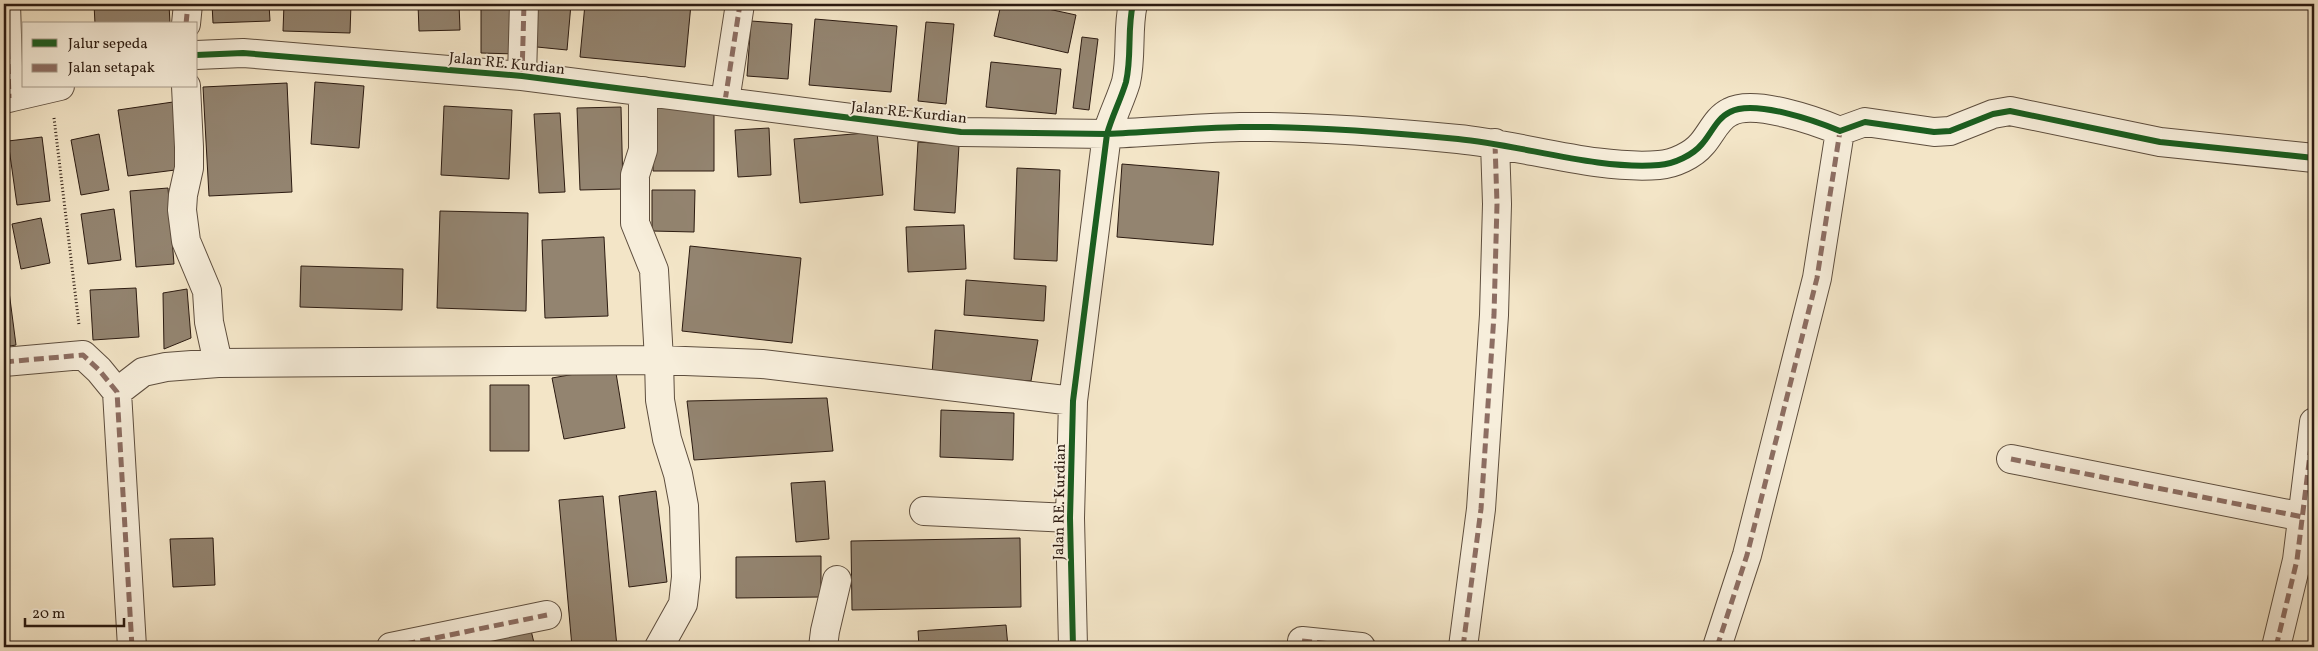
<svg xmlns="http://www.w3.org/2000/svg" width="2318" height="651" viewBox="0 0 2318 651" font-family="Vollkorn,serif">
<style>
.building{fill:#938470;stroke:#2c1b11}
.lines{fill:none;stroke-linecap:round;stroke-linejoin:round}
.minor-casing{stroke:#5e4e3e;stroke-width:30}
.path{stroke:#2c1b11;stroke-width:3;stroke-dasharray:1 2.5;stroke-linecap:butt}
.minor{stroke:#f7eedb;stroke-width:28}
.quiet{stroke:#8d6e63;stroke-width:5;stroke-dasharray:10 5;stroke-linecap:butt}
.cycleway-casing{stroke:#f7eedb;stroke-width:9}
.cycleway{stroke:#1b5e20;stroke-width:6}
.labels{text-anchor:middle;stroke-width:4;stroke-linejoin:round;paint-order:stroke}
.street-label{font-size:15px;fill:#2c1b11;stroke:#f7eedb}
</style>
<rect width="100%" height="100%" fill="#f3e5c7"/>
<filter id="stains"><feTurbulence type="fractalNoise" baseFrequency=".004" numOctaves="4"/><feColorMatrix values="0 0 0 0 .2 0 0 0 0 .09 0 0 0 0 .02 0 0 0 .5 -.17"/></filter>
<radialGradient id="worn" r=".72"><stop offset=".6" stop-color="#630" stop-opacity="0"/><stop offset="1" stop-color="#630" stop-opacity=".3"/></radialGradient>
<path class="building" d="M94,4H169L170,24H95Z
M212,4H269L270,21L213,23Z
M284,4H351L350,33L283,31Z
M367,4H400V5H367Z
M418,4H459L460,30L419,31Z
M481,4H515L516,54L481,53Z
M530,4H571L567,50L527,46Z
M585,4H691L685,67L580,57Z
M918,4H940L939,8Z
M1001,4H1025L1076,15L1068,53L994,36Z
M1182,4H1261V7Z
M815,19L897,26L891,92L809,85Z
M751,21L792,24L788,79L747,76Z
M926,22L954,24L946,104L918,101Z
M1082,37L1098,39L1089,110L1073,108Z
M991,62L1061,69L1056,114L986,107Z
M315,82L364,86L359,148L311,144Z
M287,83L292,192L209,196L203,87Z
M653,101H714V171H653Z
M173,102L183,169L128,176L118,110Z
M444,106L512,110L509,179L441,175Z
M621,107L623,189L580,190L577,108Z
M560,113L565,192L539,193L534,114Z
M769,128L771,175L738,177L735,130Z
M877,132L883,195L800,203L794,139Z
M99,134L109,190L81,195L71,140Z
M42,137L50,201L17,205L8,141Z
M918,142L959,145L955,213L914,210Z
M1122,164L1219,172L1213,245L1117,237Z
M1017,168L1060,170L1057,261L1014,259Z
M168,188L174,264L136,267L130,191Z
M652,190H695L694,232L652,231Z
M114,209L121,260L88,264L81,214Z
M440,211L528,213L526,311L437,308Z
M41,218L50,263L21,269L12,224Z
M964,225L966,269L908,272L906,227Z
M604,237L608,316L545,318L542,240Z
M690,246L801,258L792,343L682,331Z
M4,253L16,345L4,347Z
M301,266L403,269L402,310L300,307Z
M966,280L1046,286L1044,321L964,315Z
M136,288L139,337L93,340L90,290Z
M187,289L191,338L164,349L163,293Z
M935,330L1038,340L1031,381L932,374Z
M615,367L625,428L564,439L552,378Z
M490,385H529V451H490Z
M827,398L833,451L694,460L687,401Z
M941,410L1014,413L1013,460L940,457Z
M825,481L829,539L796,542L791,483Z
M656,491L667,582L629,587L619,496Z
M603,496L617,647H572L559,500Z
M213,538L215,585L173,587L170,539Z
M1020,538L1021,607L852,610L851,541Z
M821,556V597L736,598V557Z
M529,622L535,647H429Z
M1006,625L1008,647H919L918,631Z
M4,645H19V647H4Z"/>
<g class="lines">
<g class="minor-casing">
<path id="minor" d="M6,4L9,98
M1133,4C1127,29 1132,56 1126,82C1121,99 1112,116 1107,134C1151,132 1196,128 1240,127C1313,126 1386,132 1458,139C1522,145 1596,170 1659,165C1674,164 1693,155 1702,144C1711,134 1717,118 1730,112C1754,99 1816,121 1840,131L1865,122L1934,132L1950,131L1993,114L2010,111L2160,142L2314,158
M186,24L188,4
M196,55L243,53L522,76L961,132L1107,134L1073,401L1070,518L1073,647
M522,76L524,4
M186,86L189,147V168L183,195L182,210L186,241L207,291L209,322L218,363
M643,91V150L635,175V223L654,270L659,360L762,364L1073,401
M4,99L60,86
M725,101L740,4
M4,362L83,355L99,370L117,392L132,647
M117,392L143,372L166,367L218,363L659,360L660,400L667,439L678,474L684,506L686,577L683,604L659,647
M2011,459L2303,517
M924,511L1070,518
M1302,641L1361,647
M391,647L547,615
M823,647L825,631L837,580
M1463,647L1481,509L1494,315L1497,204L1495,143
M1717,647L1747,555L1817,278L1840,131
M2276,647L2297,560L2314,422"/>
</g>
<path class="path" d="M54,118L79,325"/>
<use href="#minor" class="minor"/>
<path class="quiet" d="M6,4L9,98
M186,24L188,4
M522,76L524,4
M725,101L740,4
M4,362L83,355L99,370L117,392L132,647
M2011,459L2303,517
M1302,641L1361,647
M391,647L547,615
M1463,647L1481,509L1494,315L1497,204L1495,143
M1717,647L1747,555L1817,278L1840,131
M2276,647L2297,560L2314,422"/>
<g class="cycleway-casing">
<path id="cycleway" d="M1133,4C1127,29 1132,56 1126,82C1121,99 1112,116 1107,134C1151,132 1196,128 1240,127C1313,126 1386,132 1458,139C1522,145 1596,170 1659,165C1674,164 1693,155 1702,144C1711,134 1717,118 1730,112C1754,99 1816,121 1840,131L1865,122L1934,132L1950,131L1993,114L2010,111L2160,142L2314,158
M196,55L243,53L522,76L961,132L1107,134L1073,401L1070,518L1073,647"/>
</g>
<use href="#cycleway" class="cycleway"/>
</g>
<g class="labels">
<g class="street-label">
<text transform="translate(507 63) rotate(6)" y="5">Jalan RE. Kurdian</text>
<text transform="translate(909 112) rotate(6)" y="5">Jalan RE. Kurdian</text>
<text transform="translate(1059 502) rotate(-89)" y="5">Jalan RE. Kurdian</text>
</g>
</g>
<rect width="2318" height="651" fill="none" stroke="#f3e5c7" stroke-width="20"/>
<rect x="5" y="5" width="2308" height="641" fill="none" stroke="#2c1b11" stroke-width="2.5"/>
<rect x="10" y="10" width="2298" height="631" fill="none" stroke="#2c1b11"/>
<rect x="22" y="22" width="175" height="65" fill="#f7eedb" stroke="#a69a8a"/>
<rect x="32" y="39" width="25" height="8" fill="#1b5e20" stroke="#a69a8a"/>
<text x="68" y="48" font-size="15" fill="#2c1b11">Jalur sepeda</text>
<rect x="32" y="64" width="25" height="8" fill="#8d6e63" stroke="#a69a8a"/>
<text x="68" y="72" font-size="15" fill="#2c1b11">Jalan setapak</text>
<path d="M25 618v8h99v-8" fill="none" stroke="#2c1b11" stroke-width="2.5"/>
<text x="32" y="618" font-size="15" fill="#2c1b11" stroke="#f7eedb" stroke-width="4" paint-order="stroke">20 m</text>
<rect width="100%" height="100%" filter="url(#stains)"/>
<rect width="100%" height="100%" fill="url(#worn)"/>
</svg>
